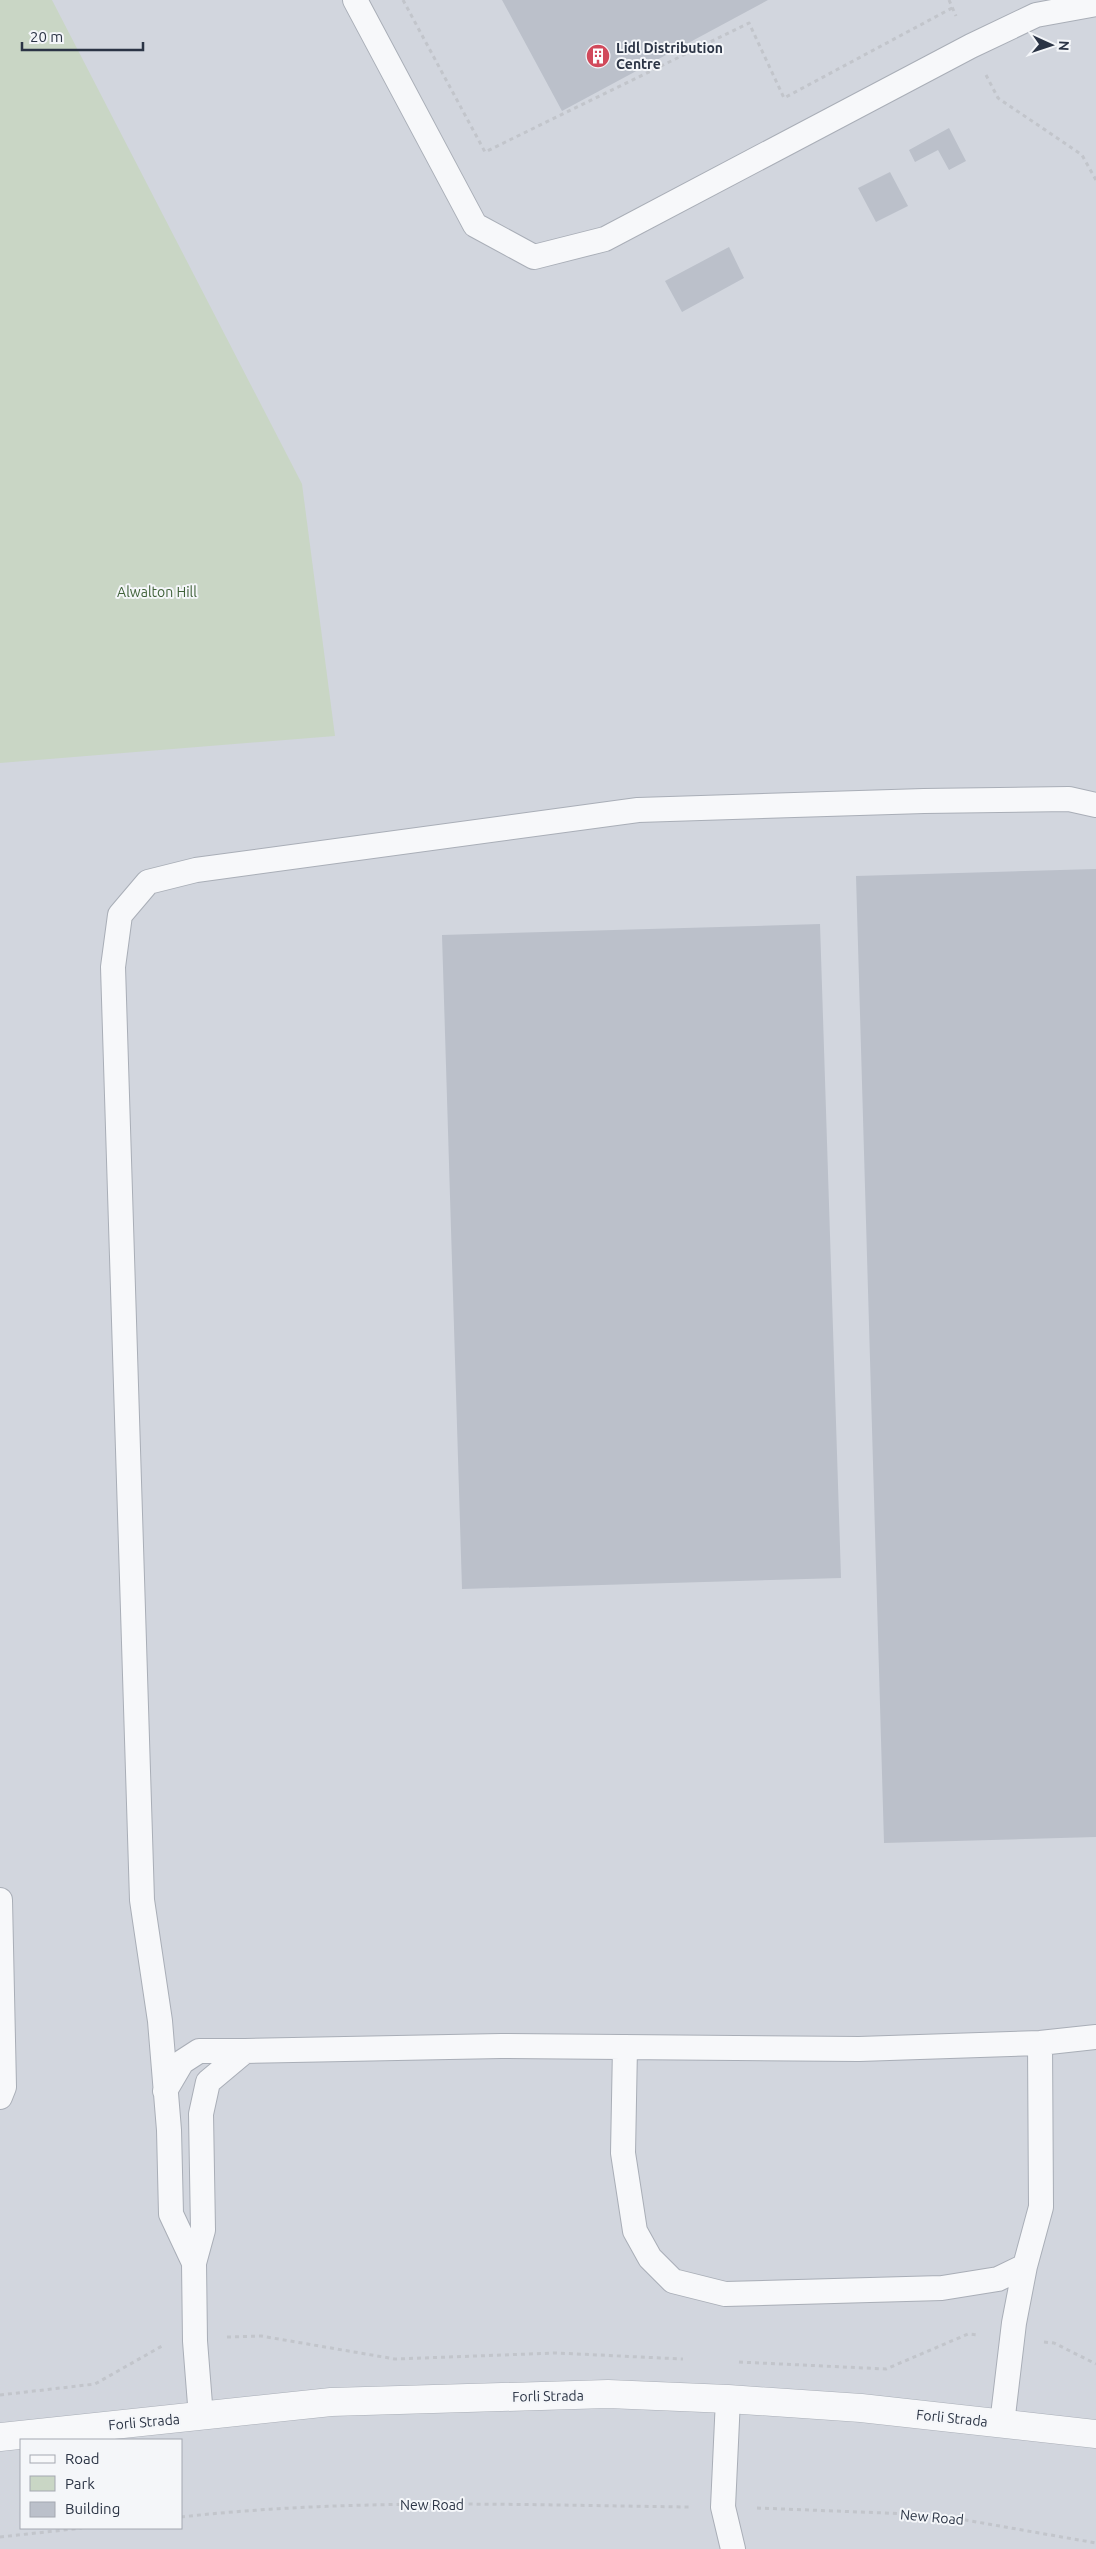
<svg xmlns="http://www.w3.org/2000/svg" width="1096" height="2549" viewBox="0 0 1096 2549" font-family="Ubuntu,sans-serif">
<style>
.built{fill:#d2d6de;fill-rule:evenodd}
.green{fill:#c9d6c5}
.building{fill:#bbc0ca}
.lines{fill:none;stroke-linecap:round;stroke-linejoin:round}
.service-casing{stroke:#a9aeb7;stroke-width:26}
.minor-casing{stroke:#a9aeb7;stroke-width:29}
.path{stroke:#c2c5cb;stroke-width:3;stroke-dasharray:4 4;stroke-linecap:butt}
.service{stroke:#f7f8fa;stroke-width:24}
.minor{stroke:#f7f8fa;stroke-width:28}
.labels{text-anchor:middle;stroke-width:4;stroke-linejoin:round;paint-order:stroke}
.poi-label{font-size:14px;font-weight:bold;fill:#2b3445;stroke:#f4f6f9;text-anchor:start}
.park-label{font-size:14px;fill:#3f6138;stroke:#f4f6f9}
.street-label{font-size:14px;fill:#2b3445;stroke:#f4f6f9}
</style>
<rect width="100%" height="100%" fill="#e4e7ec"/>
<path class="built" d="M0,0H1096V2549H0ZM21,2440H181V2528H21Z"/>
<path class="green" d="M0,0H52L302,484L335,736L0,763Z"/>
<path class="building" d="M502,0H768L562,111Z
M949,128L966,161L949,170L938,150L915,162L909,150Z
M890,172L908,206L876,222L858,188Z
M729,247L744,278L682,312L665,281Z
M1096,869V1837L884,1843L856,876Z
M820,924L841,1578L462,1589L442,935Z"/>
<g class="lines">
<g class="service-casing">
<path id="service" d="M355,0L475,225L534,257L605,239L971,46L1036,15L1096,4
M0,1900L4,2087L0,2097
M625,2047L623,2153L635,2231L650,2258L673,2281L725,2294L942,2288L998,2279L1025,2266
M165,2091L182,2062L199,2051H245
M194,2263L171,2214L169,2130L160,2021L142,1900L113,967L120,915L148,882L196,870L638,810L924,801L1069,799L1096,805
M728,2399L723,2507L733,2549
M201,2417L195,2341L194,2263L203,2230L201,2114L208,2082L245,2051L501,2046L859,2049L1040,2043L1096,2037
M1002,2424L1014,2323L1025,2266L1041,2207L1040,2043"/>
</g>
<g class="minor-casing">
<path id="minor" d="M0,2437L331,2402L608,2394L728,2399L861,2408L1096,2434"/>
</g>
<path class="path" d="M403,0L485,152L749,23L784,98L952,8
M949,0L956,16
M986,75L998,98L1082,155L1096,180
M227,2337L261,2336L395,2359L556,2353L683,2359
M1044,2342L1054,2343L1096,2364
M739,2362L886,2369L968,2334L978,2335
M0,2395L95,2384L162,2346
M757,2508L937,2515L1096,2543
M181,2517C350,2498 521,2505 690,2507
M0,2537L82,2528"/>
<use href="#service" class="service"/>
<use href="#minor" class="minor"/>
</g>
<defs>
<g id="building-disc" transform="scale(1.25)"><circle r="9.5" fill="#d1495b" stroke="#f4f6f9"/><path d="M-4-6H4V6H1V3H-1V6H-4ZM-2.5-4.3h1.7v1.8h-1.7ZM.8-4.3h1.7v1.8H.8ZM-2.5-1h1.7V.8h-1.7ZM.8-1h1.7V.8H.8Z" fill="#fff"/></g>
</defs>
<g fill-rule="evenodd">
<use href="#building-disc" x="598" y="56"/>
</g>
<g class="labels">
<g class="poi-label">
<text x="616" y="53">Lidl Distribution<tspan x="616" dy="16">Centre</tspan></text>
</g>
<g class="park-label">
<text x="157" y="597">Alwalton Hill</text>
</g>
<g class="street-label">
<text transform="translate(548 2396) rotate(-1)" y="5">Forli Strada</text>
<text transform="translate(952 2418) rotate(6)" y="5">Forli Strada</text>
<text transform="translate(144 2422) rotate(-5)" y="5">Forli Strada</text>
<text x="432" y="2510">New Road</text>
<text transform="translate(932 2517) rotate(5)" y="5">New Road</text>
</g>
</g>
<rect x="20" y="2439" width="162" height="90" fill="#f4f6f9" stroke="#a4a8b1"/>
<rect x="30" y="2455" width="25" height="8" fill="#f7f8fa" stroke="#a4a8b1"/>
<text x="65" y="2464" font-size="15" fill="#2b3445">Road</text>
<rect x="30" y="2476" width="25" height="15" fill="#c9d6c5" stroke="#a4a8b1"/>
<text x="65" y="2489" font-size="15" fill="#2b3445">Park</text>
<rect x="30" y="2502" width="25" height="15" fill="#bbc0ca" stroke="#a4a8b1"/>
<text x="65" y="2514" font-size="15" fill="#2b3445">Building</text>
<g transform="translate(1051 45) rotate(93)" stroke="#f4f6f9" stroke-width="4" paint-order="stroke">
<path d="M0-4L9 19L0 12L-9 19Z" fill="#2b3445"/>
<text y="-8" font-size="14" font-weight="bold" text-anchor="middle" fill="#2b3445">N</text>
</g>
<path d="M22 42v8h121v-8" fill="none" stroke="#2b3445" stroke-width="2.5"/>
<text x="30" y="42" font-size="15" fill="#2b3445" stroke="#f4f6f9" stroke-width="4" paint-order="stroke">20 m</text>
</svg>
